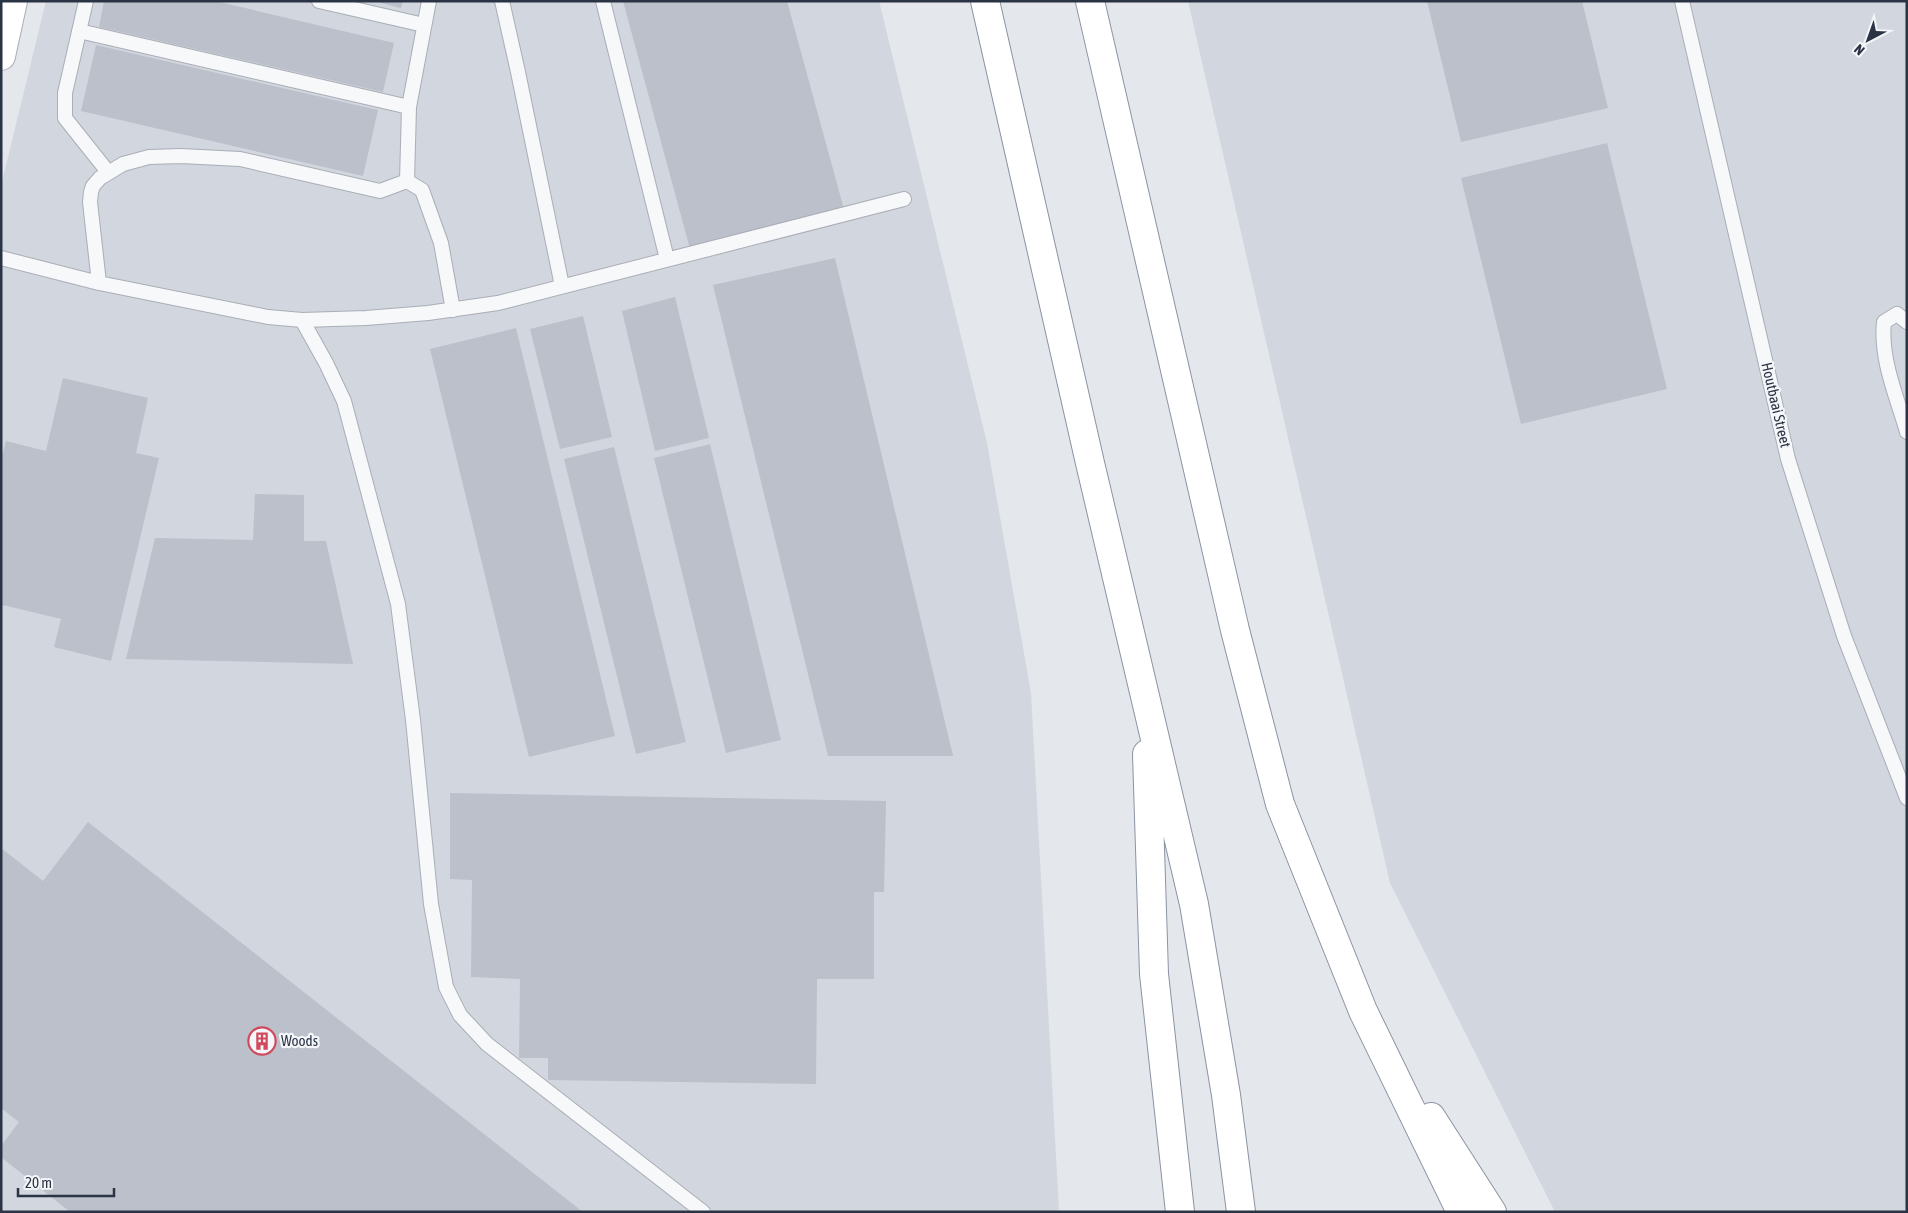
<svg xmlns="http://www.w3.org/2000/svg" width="1908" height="1213" viewBox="0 0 1908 1213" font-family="'Asap Condensed',sans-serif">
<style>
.built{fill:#d2d6de}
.building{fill:#bbc0ca}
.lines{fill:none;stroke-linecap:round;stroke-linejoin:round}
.lane-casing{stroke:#a9aeb7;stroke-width:16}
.secondary-casing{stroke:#a9aeb7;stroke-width:30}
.highway-casing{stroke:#8b94a3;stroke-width:30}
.lane{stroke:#f7f8fa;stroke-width:14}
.secondary{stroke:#fff;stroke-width:28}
.highway{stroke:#fff;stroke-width:28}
.labels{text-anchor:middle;stroke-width:4.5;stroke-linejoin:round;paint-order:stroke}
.street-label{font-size:15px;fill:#2b3445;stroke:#f4f6f9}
.poi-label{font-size:15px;fill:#2b3445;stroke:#f4f6f9;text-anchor:start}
</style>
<rect width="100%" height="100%" fill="#e4e7ec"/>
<path class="built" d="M46,1H879L987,443L1031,693L1059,1212H1V186Z
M1188,1H1907V1212H1555L1390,883Z"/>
<path class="building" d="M104,1H215L394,43L383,92L99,27Z
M373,1H403L401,8Z
M623,1H787L845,213L690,249Z
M1427,1H1582L1608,108L1461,142Z
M96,45L378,110L363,176L81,111Z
M1607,143L1667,389L1521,424L1461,178Z
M835,258L953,756H828L713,285Z
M675,297L709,438L655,451L622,311Z
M583,316L612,437L560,449L530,329Z
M516,328L615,736L529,757L430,349Z
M63,378L148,398L136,453L159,458L111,661L54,647L61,619L3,605L1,608V460L6,441L46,451Z
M710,444L781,740L726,753L654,458Z
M614,447L686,742L636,754L564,459Z
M255,494L304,495V541H326L353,664L126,659L155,538L253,540Z
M450,793L886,801L884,892H874V979H817L816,1084L548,1080V1058H519L520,979L471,977L472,880L450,879Z
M88,822L583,1212H70L1,1157V1146L19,1122L1,1108V848L43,881Z"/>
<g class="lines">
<g class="lane-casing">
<path id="lane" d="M86,1L65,93V118L108,172
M319,1L424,25
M502,1L518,72L562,286
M603,1L667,259
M1682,1L1788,459L1844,636L1907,798
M79,31L409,107
M407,181L409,107L429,1
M1,258L99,283L268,317L302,320L366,318L428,313L498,303L904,199
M99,283L90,202L91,192L93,186L100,178L123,164L149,157L181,156L240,159L380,191L407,181L422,190L441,243L453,310
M302,320L326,363L344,401L398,604L413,720L431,904L446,987L460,1015L487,1044L703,1212
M1907,322L1897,314L1884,322C1880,359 1897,397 1907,432"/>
</g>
<g class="secondary-casing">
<path id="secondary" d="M1,56L13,1"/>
</g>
<g class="highway-casing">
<path id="highway" d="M985,1L1090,463L1194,904L1226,1095L1241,1212
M1090,1L1235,630L1280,804L1363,1011L1461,1212
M1147,754L1154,974L1180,1212
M1431,1117L1492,1212"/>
</g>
<use href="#lane" class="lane"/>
<use href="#secondary" class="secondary"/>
<use href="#highway" class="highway"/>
</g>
<defs>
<g id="building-ring" transform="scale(1.4375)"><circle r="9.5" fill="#f4f6f9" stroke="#d1495b" stroke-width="1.5"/><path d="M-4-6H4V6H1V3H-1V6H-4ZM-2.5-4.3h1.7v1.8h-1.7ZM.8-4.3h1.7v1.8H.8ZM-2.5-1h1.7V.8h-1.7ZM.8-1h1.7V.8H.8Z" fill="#d1495b"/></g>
</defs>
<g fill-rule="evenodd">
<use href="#building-ring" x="262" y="1041"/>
</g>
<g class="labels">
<g class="street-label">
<text transform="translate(1776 405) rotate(77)" y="5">Houtbaai Street</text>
</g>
<g class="poi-label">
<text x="281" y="1046">Woods</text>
</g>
</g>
<rect width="1908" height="1213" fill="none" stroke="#2b3445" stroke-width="5"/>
<g transform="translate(1868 40) rotate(221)" stroke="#f4f6f9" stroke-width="4" paint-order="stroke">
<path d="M0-4L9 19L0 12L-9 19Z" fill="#2b3445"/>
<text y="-8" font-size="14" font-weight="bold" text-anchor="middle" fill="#2b3445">N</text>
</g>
<path d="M18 1188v8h96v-8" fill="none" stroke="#2b3445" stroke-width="2.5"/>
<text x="25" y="1188" font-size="15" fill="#2b3445" stroke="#f4f6f9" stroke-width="4" paint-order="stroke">20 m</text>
</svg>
